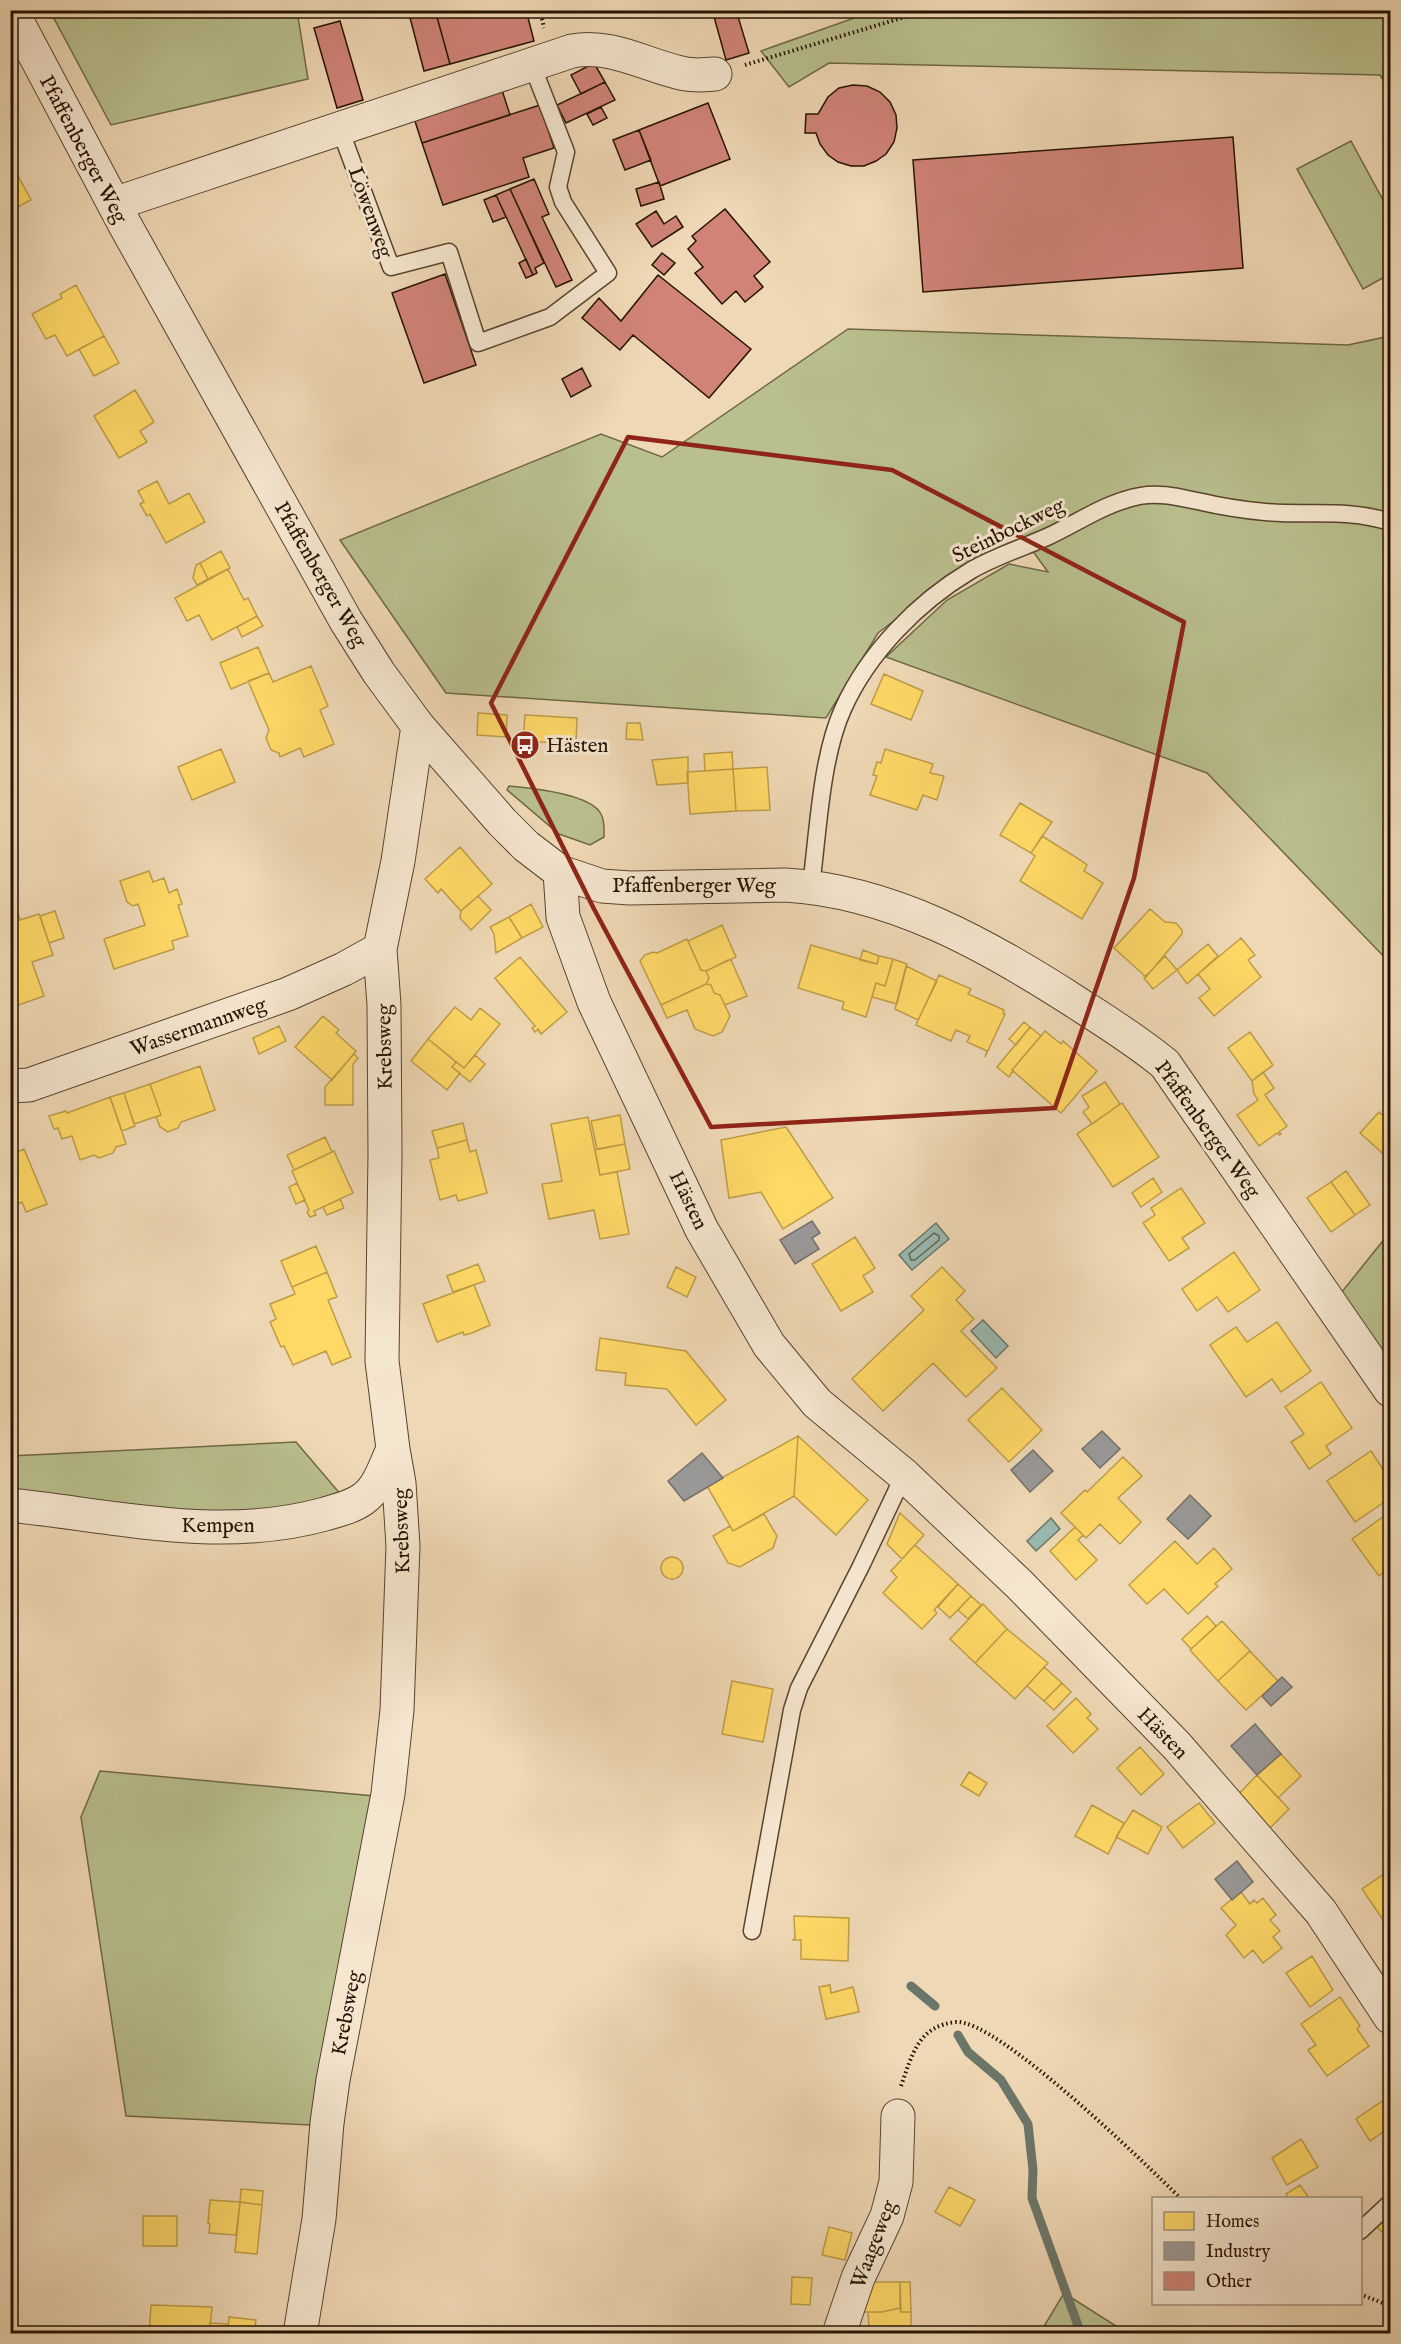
<svg xmlns="http://www.w3.org/2000/svg" width="1401" height="2344" viewBox="0 0 1401 2344" font-family="'IM FELL English',serif">
<style>
.green{fill:#b9bf8d;stroke:#6f6846;stroke-width:1.5}
.water{fill:#9ab9b0;stroke:#6b766a;stroke-width:1.5}
.homes{fill:#ffd966;stroke:#be9d47;stroke-width:1.5}
.industry{fill:#999;stroke:#76706b;stroke-width:1.5}
.lines{fill:none;stroke-linecap:round;stroke-linejoin:round}
.shore{stroke:#606658;stroke-width:1.5}
.stream{stroke:#6b766a;stroke-width:9}
.building{fill:#d18378;stroke:#251200;stroke-width:1.5}
.service-casing{stroke:#58442d;stroke-width:19}
.minor-casing{stroke:#58442d;stroke-width:35}
.path{stroke:#251200;stroke-width:4;stroke-dasharray:1.5 3;stroke-linecap:butt}
.service{stroke:#f5e6cf;stroke-width:16}
.minor{stroke:#f5e6cf;stroke-width:33}
.marked{fill:none;stroke:#8f2418;stroke-width:4.5;stroke-linejoin:round}
.labels{text-anchor:middle;stroke-width:6;stroke-linejoin:round;paint-order:stroke}
.street-label{font-size:21px;fill:#251200;stroke:#f5e6cf}
.poi-label{font-size:21px;fill:#251200;stroke:#f5e6cf;text-anchor:start}
</style>
<rect width="100%" height="100%" fill="#efd8b5"/>
<filter id="stains"><feTurbulence type="fractalNoise" baseFrequency=".00333" numOctaves="4"/><feColorMatrix values="0 0 0 0 .2 0 0 0 0 .09 0 0 0 0 .02 0 0 0 .5 -.17"/></filter>
<radialGradient id="worn" r=".72"><stop offset=".6" stop-color="#630" stop-opacity="0"/><stop offset="1" stop-color="#630" stop-opacity=".3"/></radialGradient>
<path class="green" d="M50,11H297L308,79L111,125Z
M874,11H1390V91L1380,75L829,63L789,87L761,51Z
M1351,141L1390,213V274L1363,289L1297,169Z
M848,329L1348,345L1390,336V963L1207,773L886,657L947,600L1009,564L1048,572L1016,528L878,633L826,718L446,693L340,540L601,434L662,457Z
M509,786C531,788 591,794 601,814C605,821 604,830 604,837L590,845L559,834L507,790Z
M1390,1232V1362L1341,1293Z
M296,1442L342,1496L213,1520L11,1494L10,1456Z
M100,1771L374,1796L310,2125L126,2116L81,1817Z
M1064,2293L1127,2333H1040Z"/>
<path class="water" d="M936,1223L949,1239L912,1270L899,1255Z
M983,1320L1008,1346L996,1358L971,1331Z
M1051,1518L1060,1529L1036,1551L1027,1541Z"/>
<path class="homes" d="M10,161L31,200L10,211Z
M76,285L104,336L67,356L55,335L46,339L32,314L62,298L60,294Z
M104,336L119,363L94,376L79,349Z
M135,390L154,422L140,431L147,442L119,458L94,416Z
M157,481L169,504L189,493L205,522L166,543L150,514L147,516L140,504L144,502L138,491Z
M221,551L230,568L208,579L200,563Z
M200,563L208,579L197,585L193,578L196,565Z
M228,569L244,600L248,598L257,616L212,640L199,615L187,621L175,598Z
M257,616L263,626L242,637L237,627Z
M258,647L269,673L231,689L220,663Z
M311,666L328,706L320,710L334,744L304,757L300,748L280,757L279,753L271,750L266,738L269,730L248,681L269,673L273,682Z
M884,674L923,691L911,720L871,704Z
M478,713L507,715L506,737L477,735Z
M525,715L577,718L576,744L523,741Z
M627,723H640L643,740L626,739Z
M221,749L235,782L192,800L178,767Z
M885,749L933,764L930,773L944,776L937,800L923,795L917,810L870,795L877,776L873,775L877,762L881,763Z
M732,752L733,769L705,771L704,754Z
M688,757V783L657,785L652,760Z
M767,767L770,810L736,811L733,769Z
M733,769L736,811L690,814L687,772Z
M1020,803L1052,822L1031,853L1000,835Z
M1042,836L1082,861L1087,865L1084,871L1103,883L1082,919L1020,881L1035,856L1031,853Z
M460,847L492,884L461,911L441,889L438,893L425,879Z
M149,871L153,882L164,878L169,893L177,889L182,904L178,905L188,936L172,941L174,949L114,969L104,939L145,925L138,904L133,906L127,902L120,881Z
M478,896L491,910L471,930L460,918L461,911Z
M531,904L543,927L522,938L509,917Z
M16,907L20,920L39,914L53,955L32,962L44,996L10,1008V908Z
M1150,909L1165,922L1176,923L1182,930V934L1146,977L1114,948Z
M55,911L64,938L49,943L40,916Z
M509,917L522,938L496,953L494,934L490,927Z
M722,925L736,957L706,971L701,970L688,941Z
M1241,938L1255,955L1248,960L1261,977L1214,1016L1199,998L1210,989L1198,974Z
M687,939L701,970L706,971L709,978L706,984L661,1005L640,961L645,955L653,952L657,953Z
M1208,944L1218,956L1187,984L1177,970Z
M811,945L877,964L879,956L893,959L885,986L876,983L866,1017L842,1009L844,1002L798,988Z
M863,950L879,956L877,964L860,960Z
M1165,956L1177,970L1153,989L1144,978Z
M520,957L567,1012L541,1034L538,1029L535,1032L532,1028L535,1026L495,978Z
M893,959L907,964L897,1004L872,997L876,983L885,986Z
M728,960H731L747,996L725,1005L720,995L714,993L711,985L706,984L709,978L706,971Z
M906,966L937,981L918,1020L895,1009Z
M939,975L971,989L968,994L1004,1010L1003,1013L1005,1014L985,1057L987,1051L967,1042L970,1036L956,1030L951,1041L916,1025Z
M706,984L711,985L714,993L720,995L730,1016L722,1032L713,1036L695,1029L687,1010L667,1018L661,1005Z
M455,1007L471,1020L480,1008L500,1024L464,1068L428,1039Z
M323,1016L339,1030L336,1033L356,1051L332,1080L295,1047Z
M1024,1022L1030,1027L1016,1045L1009,1039Z
M279,1026L286,1041L259,1054L253,1038Z
M1030,1027L1041,1036L1012,1070L1013,1071L1009,1077L997,1067Z
M1045,1031L1061,1044L1063,1041L1097,1071L1061,1113L1012,1070Z
M1250,1032L1273,1065L1252,1081L1228,1048Z
M428,1039L456,1062L452,1067L460,1073L447,1090L411,1061Z
M354,1054L358,1058L353,1064V1105H325V1087Z
M475,1055L485,1064L470,1082L452,1067L456,1062L464,1068Z
M200,1066L215,1110L181,1122L178,1128L168,1132L160,1127L156,1117L161,1115L150,1084Z
M1263,1072L1274,1088L1265,1095L1287,1126L1279,1132L1281,1134L1279,1135L1277,1133L1259,1146L1237,1115L1258,1100L1254,1094L1252,1081Z
M1105,1082L1120,1104L1092,1124L1083,1112L1089,1107L1082,1096Z
M150,1084L161,1115L134,1124L124,1093Z
M124,1093L135,1126L122,1131L110,1097Z
M110,1097L126,1144L116,1147L113,1153L99,1158L94,1155L80,1160L72,1136L62,1139L58,1128L54,1129L49,1116L66,1111L67,1113Z
M1122,1103L1159,1157L1113,1187L1077,1134Z
M1379,1112L1390,1122V1160L1360,1133Z
M620,1115L625,1144L597,1149L591,1121Z
M588,1117L600,1175L617,1172L629,1234L600,1239L594,1210L549,1219L542,1184L562,1181L551,1124Z
M463,1123L467,1140L437,1148L432,1131Z
M786,1127L833,1198L783,1229L761,1192L729,1198L721,1140Z
M325,1137L332,1152L294,1170L287,1155Z
M467,1140L470,1152L476,1150L487,1193L458,1201L456,1195L440,1200L430,1160L439,1158L437,1148Z
M625,1144L630,1169L600,1175L595,1150Z
M24,1149L47,1204L26,1212L22,1202L10,1207V1155Z
M334,1151L353,1193L314,1211L316,1215L310,1217L307,1212L309,1210L292,1171Z
M1346,1171L1370,1205L1355,1215L1331,1182Z
M1153,1178L1162,1192L1141,1207L1132,1193Z
M1331,1182L1355,1215L1331,1232L1307,1198Z
M297,1183L305,1200L296,1204L289,1187Z
M1181,1188L1205,1223L1182,1238L1189,1248L1169,1261L1143,1223L1155,1215L1151,1208Z
M340,1199L344,1208L327,1215L323,1207Z
M855,1237L875,1268L863,1276L873,1292L841,1311L812,1264Z
M316,1246L327,1272L292,1287L281,1261Z
M1234,1252L1260,1290L1228,1312L1217,1297L1197,1311L1182,1289Z
M478,1264L485,1281L453,1292L447,1276Z
M676,1267L696,1277L687,1297L667,1287Z
M942,1267L965,1291L956,1300L974,1319L961,1331L997,1368L966,1397L933,1363L883,1411L852,1379L924,1310L911,1296Z
M327,1272L337,1297L328,1300L351,1357L332,1365L326,1351L293,1365L284,1346L281,1347L270,1322L276,1319L270,1304L295,1294L292,1287Z
M474,1285L490,1325L472,1333L464,1335L463,1332L437,1342L423,1304Z
M1277,1322L1311,1371L1281,1392L1272,1379L1246,1397L1210,1345L1236,1327L1247,1342Z
M600,1338L686,1351L726,1400L696,1425L667,1389L625,1385L626,1373L596,1370Z
M1321,1382L1352,1428L1326,1446L1331,1454L1309,1469L1291,1442L1304,1434L1285,1407Z
M1002,1388L1042,1430L1009,1462L968,1420Z
M798,1436L868,1500L836,1535L794,1496Z
M798,1436L794,1496L733,1531L707,1486Z
M1371,1451L1390,1480V1498L1355,1522L1327,1481Z
M1123,1457L1142,1476L1118,1498L1141,1522L1120,1544L1100,1524L1086,1538L1061,1513L1085,1490L1087,1492Z
M1390,1512V1567L1379,1576L1352,1539Z
M900,1513L924,1535L902,1559L887,1544Z
M764,1514L777,1536L773,1548L740,1567L728,1563L713,1536L730,1526L733,1531Z
M1075,1527L1083,1535L1078,1540L1097,1560L1076,1580L1050,1551Z
M1175,1541L1197,1564L1214,1548L1232,1569L1215,1584L1218,1586L1188,1614L1164,1589L1147,1604L1129,1585Z
M915,1545L958,1584L934,1610L937,1613L922,1629L883,1593L897,1577L891,1571Z
M661 1568a11 11 0 1 1 22 0a11 11 0 1 1-22 0Z
M958,1584L971,1596L950,1618L938,1607Z
M971,1596L981,1605L968,1619L958,1610Z
M983,1604L1007,1629L975,1663L950,1639Z
M1207,1616L1216,1626L1191,1649L1182,1639Z
M1222,1621L1250,1651L1218,1681L1190,1650Z
M1007,1629L1048,1663L1015,1699L975,1663Z
M1250,1651L1278,1681L1246,1710L1218,1681Z
M1044,1667L1062,1683L1044,1701L1027,1686Z
M732,1681L773,1689L763,1742L722,1734Z
M1062,1683L1071,1692L1054,1710L1044,1701Z
M1076,1698L1091,1714L1087,1718L1098,1729L1073,1753L1047,1726Z
M1140,1747L1164,1774L1141,1795L1117,1768Z
M1281,1754L1301,1776L1278,1798L1257,1775Z
M969,1772L987,1783L979,1796L961,1785Z
M1257,1775L1289,1809L1266,1832L1234,1799Z
M1199,1803L1215,1823L1183,1848L1167,1827Z
M1092,1805L1124,1823L1108,1854L1075,1836Z
M1133,1810L1162,1827L1148,1854L1116,1837Z
M1390,1870V1925L1388,1927L1362,1889Z
M1241,1892L1250,1904L1254,1900L1257,1903L1263,1898L1276,1915L1270,1920L1280,1931L1273,1937L1282,1948L1263,1963L1253,1950L1244,1958L1226,1935L1236,1925L1221,1908Z
M794,1916L849,1918L848,1961L801,1959V1940H793L795,1938Z
M1312,1956L1333,1990L1310,2007L1286,1973Z
M830,1985L831,1993L853,1987L859,2012L826,2019L819,1987Z
M1340,1997L1360,2026L1357,2029L1369,2046L1327,2076L1308,2050L1316,2045L1301,2024Z
M1390,2096V2127L1370,2141L1356,2119Z
M1301,2139L1318,2167L1287,2185L1272,2158Z
M1300,2185L1309,2198H1289L1286,2194Z
M949,2187L975,2200L960,2226L935,2212Z
M241,2189L263,2191L262,2205L240,2202Z
M210,2200L240,2202L236,2235L209,2233L210,2224L208,2223Z
M240,2202L262,2205L257,2254L235,2252Z
M1390,2211V2236L1388,2238L1376,2226Z
M143,2216H177V2246H143Z
M829,2227L852,2233L845,2260L822,2255Z
M792,2277L812,2278L810,2305L791,2304Z
M865,2282H900V2308L882,2312H864Z
M900,2282H910L911,2312H901Z
M151,2305L212,2307L210,2328L198,2327L197,2334H149Z
M900,2308L901,2312H911V2334H883V2328H869L868,2312H882Z
M229,2317L256,2320L254,2333L228,2331Z
M210,2323L228,2324V2331L210,2329Z
M209,2329L228,2331L254,2333L208,2334Z"/>
<path class="industry" d="M812,1221L820,1233L812,1238L819,1249L795,1264L780,1240Z
M1102,1431L1120,1449L1100,1468L1082,1449Z
M1033,1450L1053,1471L1030,1492L1011,1470Z
M702,1453L723,1478L684,1501L668,1481Z
M1190,1495L1211,1516L1188,1539L1167,1519Z
M1282,1677L1292,1687L1271,1706L1262,1696Z
M1255,1724L1281,1754L1257,1775L1231,1746Z
M1237,1861L1253,1882L1232,1900L1215,1879Z"/>
<g class="lines">
<path class="shore" d="M934,1233L939,1236V1240L915,1260H911L909,1254Z"/>
<path class="stream" d="M911,1986L935,2006
M958,2035L968,2052L1001,2080L1028,2124L1033,2170L1032,2198L1081,2334"/>
</g>
<path class="building" d="M408,10H435L450,64L424,71Z
M435,10H526L534,41L450,64Z
M636,10H736L749,53L726,60L713,13L636,15Z
M340,21L363,100L337,108L314,28Z
M594,63L605,82L581,94L571,75Z
M605,82L615,100L566,123L557,105Z
M853,85L867,86L880,92L890,102L896,115L897,128L894,142L886,154L876,161L864,166H851L838,162L828,155L820,144L816,133H805L806,114H818L828,97L839,88Z
M501,87L510,115L422,143L413,115Z
M708,103L730,159L660,186L639,130Z
M540,105L554,148L523,158L529,177L443,205L422,143Z
M601,107L607,118L593,125L587,114Z
M639,130L651,160L625,170L613,140Z
M1233,137L1243,268L923,292L913,160Z
M534,179L549,214L542,217L572,280L556,287L510,189Z
M659,182L664,199L641,206L636,189Z
M510,189L544,263L535,268L537,273L533,275L496,195Z
M496,195L506,217L493,222L484,200Z
M725,209L770,262L754,276L763,287L745,302L736,291L722,304L695,273L703,267L688,249L696,241L692,236Z
M656,211L664,224L676,216L683,227L652,247L636,224Z
M662,253L675,263L664,275L652,265Z
M526,259L533,275L526,278L519,263Z
M445,274L476,365L424,383L392,293Z
M658,275L751,349L709,398L633,335L620,350L582,318L599,298L621,321Z
M582,368L591,386L571,397L562,379Z"/>
<g class="lines">
<g class="service-casing">
<path id="service" d="M340,129L391,267L449,252L478,343L550,317L608,273L563,202L558,187L566,152L532,65
M811,886C818,833 821,757 843,709C868,653 918,602 970,571C995,556 1023,548 1049,536C1079,522 1107,502 1140,496C1161,492 1181,498 1202,502C1223,507 1244,510 1265,512C1309,516 1346,508 1390,522
M752,1931L792,1710L799,1688L861,1566L904,1475
M1360,2231L1390,2203"/>
</g>
<g class="minor-casing">
<path id="minor" d="M11,10L125,225L346,621L379,673L418,726L502,822L526,846L560,872L602,886L630,888L785,885C891,891 987,945 1074,1001C1105,1021 1136,1040 1165,1064L1390,1390
M114,204L572,51C610,44 641,63 677,72C690,76 702,75 715,74
M560,872L563,917L594,1002L702,1230L769,1345L817,1403L904,1475L1019,1584L1177,1746L1321,1912L1390,2017
M10,1086L29,1085L288,994L344,969L380,949
M10,1505C114,1516 221,1543 325,1514C338,1510 352,1507 363,1499C379,1488 385,1466 393,1449
M300,2334L319,2219L327,2123L333,2080L388,1794L397,1710L403,1546L399,1483L393,1449L382,1361L385,1154L384,1005L380,949L398,861L418,726
M839,2334L858,2278L887,2216L896,2182L898,2116"/>
</g>
<path class="path" d="M540,10L544,28
M745,65L928,10
M901,2086C912,2055 918,2026 956,2022C997,2019 1147,2165 1180,2198
M1360,2294L1390,2306"/>
<use href="#service" class="service"/>
<use href="#minor" class="minor"/>
</g>
<path class="marked" d="M628,437L892,470L1184,622L1134,878L1055,1108L711,1127L594,909L491,703Z"/>
<defs>
<g id="bus-disc" transform="scale(1.5)"><circle r="9.5" fill="#8f2418" stroke="#f5e6cf"/><path d="M-5-6H5V4H4V6H2V4H-2V6H-4V4H-5ZM-3.5-4V0h7V-4ZM-3.5 1.2v1.5H-2V1.2ZM2 1.2v1.5H3.5V1.2Z" fill="#fff"/></g>
</defs>
<g fill-rule="evenodd">
<use href="#bus-disc" x="525" y="745"/>
</g>
<g class="labels">
<g class="street-label">
<text transform="translate(84 149) rotate(62)" y="7">Pfaffenberger Weg</text>
<text transform="translate(371 212) rotate(70)" y="7">Löwenweg</text>
<text transform="translate(1008 530) rotate(-26)" y="7">Steinbockweg</text>
<text transform="translate(321 574) rotate(60)" y="7">Pfaffenberger Weg</text>
<text x="694" y="892">Pfaffenberger Weg</text>
<text transform="translate(198 1026) rotate(-19)" y="7">Wassermannweg</text>
<text transform="translate(384 1047) rotate(-91)" y="7">Krebsweg</text>
<text transform="translate(1208 1129) rotate(54)" y="7">Pfaffenberger Weg</text>
<text transform="translate(689 1200) rotate(64)" y="7">Hästen</text>
<text x="218" y="1532">Kempen</text>
<text transform="translate(401 1531) rotate(-92)" y="7">Krebsweg</text>
<text transform="translate(1163 1733) rotate(46)" y="7">Hästen</text>
<text transform="translate(346 2013) rotate(-79)" y="7">Krebsweg</text>
<text transform="translate(873 2244) rotate(-69)" y="7">Waageweg</text>
</g>
<g class="poi-label">
<text x="546" y="752">Hästen</text>
</g>
</g>
<rect width="1401" height="2344" fill="none" stroke="#efd8b5" stroke-width="36"/>
<rect x="12" y="12" width="1377" height="2320" fill="none" stroke="#251200" stroke-width="3"/>
<rect x="18" y="18" width="1365" height="2308" fill="none" stroke="#251200" stroke-width="1.5"/>
<rect x="1152" y="2197" width="210" height="108" fill="#f5e6cf" stroke="#a2917c" stroke-width="1.5"/>
<rect x="1164" y="2212" width="30" height="18" fill="#ffd966" stroke="#a2917c" stroke-width="1.5"/>
<text x="1206" y="2227" font-size="18" fill="#251200">Homes</text>
<rect x="1164" y="2242" width="30" height="18" fill="#999999" stroke="#a2917c" stroke-width="1.5"/>
<text x="1206" y="2257" font-size="18" fill="#251200">Industry</text>
<rect x="1164" y="2272" width="30" height="18" fill="#d18378" stroke="#a2917c" stroke-width="1.5"/>
<text x="1206" y="2287" font-size="18" fill="#251200">Other</text>
<rect width="100%" height="100%" filter="url(#stains)"/>
<rect width="100%" height="100%" fill="url(#worn)"/>
</svg>
